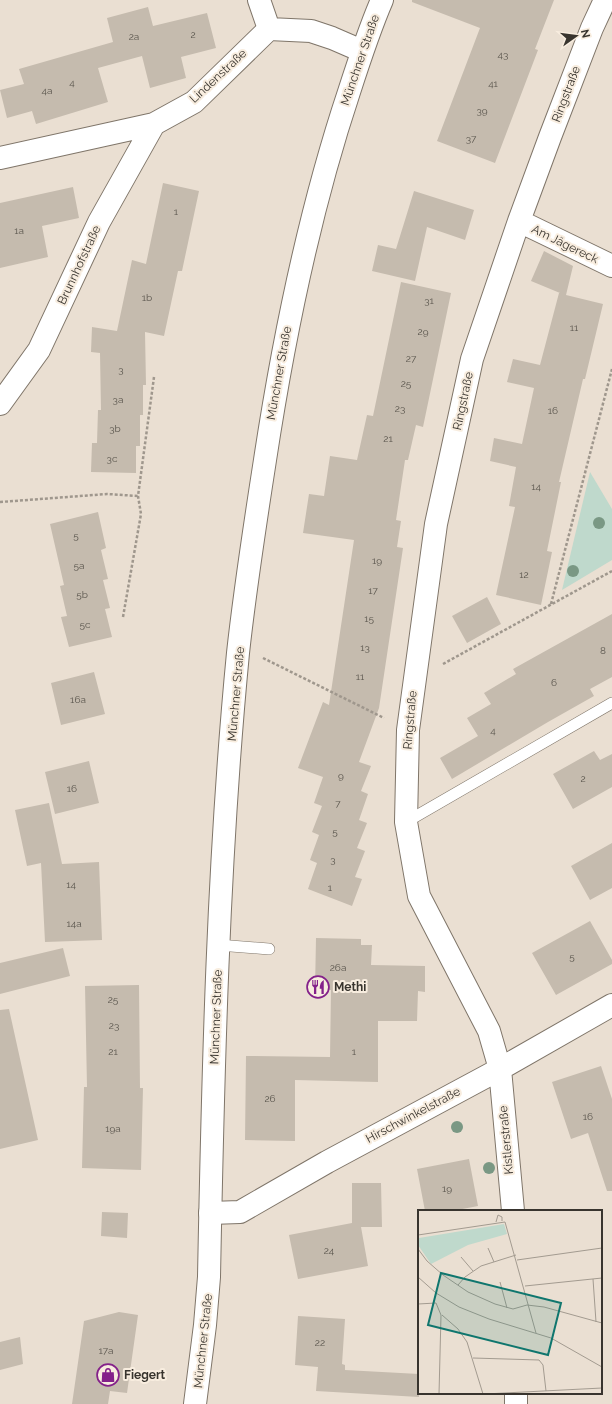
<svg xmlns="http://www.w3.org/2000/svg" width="612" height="1404" viewBox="0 0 612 1404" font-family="Raleway,sans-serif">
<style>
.green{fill:#bfd9cc}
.building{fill:#c5bbae}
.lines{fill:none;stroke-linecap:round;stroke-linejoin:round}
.service-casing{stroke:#7f7569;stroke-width:12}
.minor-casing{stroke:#7f7569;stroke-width:24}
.tertiary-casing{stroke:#7f7569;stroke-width:24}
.path{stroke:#9f978d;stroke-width:2.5;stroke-dasharray:3 2;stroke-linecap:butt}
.service{stroke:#fff;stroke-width:11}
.minor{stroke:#fff;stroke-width:22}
.tertiary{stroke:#fff;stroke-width:22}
.tree{fill:#7a9884}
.labels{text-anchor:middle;stroke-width:4;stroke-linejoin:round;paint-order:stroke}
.number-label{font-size:10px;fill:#5b564e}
.street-label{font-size:12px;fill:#38342e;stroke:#f8eddf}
.poi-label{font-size:12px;font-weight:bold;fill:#38342e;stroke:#f8eddf;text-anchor:start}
.inset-road{fill:none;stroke:#a39b90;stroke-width:1}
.view{fill:#0f766e;fill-opacity:0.15;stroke:#0f766e;stroke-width:2}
.inset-edge{fill:none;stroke:#38342e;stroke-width:2}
</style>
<rect width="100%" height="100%" fill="#eadfd2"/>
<path class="green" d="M590,472L612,509V560L562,590Z"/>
<path class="building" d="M412,0H554L535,49L538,50L495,163L437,141L480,28L412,2Z
M148,7L153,26L207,13L216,48L181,57L186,78L150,88L142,56L98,68L108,102L36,124L32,111L7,118L0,90L24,84L19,69L113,42L107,18Z
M163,183L199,191L182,271H178L164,336L145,332L146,385H143V415H140V446H136V473L91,472L92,443H97L98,410H101L100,353L91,352L92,327L117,331L132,260L146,264Z
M73,187L79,218L42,226L48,257L0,268V203Z
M414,191L474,210L465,240L427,227L415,281L372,271L378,245L396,249Z
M544,251L573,266L566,295L603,304L585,379H583L559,482H561L547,551L552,552L541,605L496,595L515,507L509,506L516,467L490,461L494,438L522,444L534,388L507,382L513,359L540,365L559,293H560L531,281Z
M401,282L451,293L423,427L416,425L408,460H405L396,520L401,521L397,547L403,548L379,708L359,762L371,766L361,791L368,794L359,820L367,823L357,848L365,851L355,877L362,879L352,906L308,889L317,863L310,860L319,835L312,832L322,806L314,803L323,777L298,768L323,702L329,705L354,540L303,533L309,494L324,496L330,456L357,460L367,415L373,416Z
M98,512L106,548L101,550L108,579L103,580L110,608L105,609L112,637L69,647L61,617L67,616L60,586L64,585L50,524Z
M487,597L501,624L467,643L452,616Z
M612,614V677L590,689L594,696L548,722L452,779L440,758L478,736L467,718L491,704L484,693L516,674L513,669Z
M94,672L105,714L61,725L51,683Z
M594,751L600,760L612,754V787L573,809L553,774Z
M89,761L99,803L55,814L45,772Z
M49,803L62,864L99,862L102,940L45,942L41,863L27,866L15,810Z
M612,843V888L590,900L571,866Z
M590,921L612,960V964L556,995L532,953Z
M316,938L361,939V945H372L371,965L425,966V992L418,991L417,1021H378V1082L295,1080V1141L245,1140L246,1056L330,1057L331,990H315Z
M63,948L70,976L0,994V963Z
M139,985L140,1088H143L141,1170L82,1168L84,1087H87L85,986Z
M9,1009L38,1140L0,1149V1010Z
M601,1066L612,1099V1191H607L588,1133L571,1139L552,1082Z
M469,1159L478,1206L452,1211H425L417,1169Z
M352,1183H381L382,1227H361L368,1266L298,1279L289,1235L352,1223Z
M102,1212L128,1213L127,1238L101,1236Z
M119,1312L138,1315L127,1393L110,1391L108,1404H72L84,1321Z
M298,1316L345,1319L342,1364L345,1365V1370L419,1374V1397L316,1391L318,1367L295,1365Z
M20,1337L23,1364L0,1370V1342Z"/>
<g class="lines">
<g class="service-casing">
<path id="service" d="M406,822L612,703
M218,945L269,949"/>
</g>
<g class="minor-casing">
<path id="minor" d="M259,0L269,29
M0,158L154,124L194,102L269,29L311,31L332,38L362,51
M519,221L612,266
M0,404L39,350L99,222L154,124
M513,1211L500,1069L489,1031L419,896L406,822L408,730L436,524L472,359L519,221L550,137L592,28L605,0
M210,1213L240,1212L327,1162L500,1069L612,1005
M516,1393V1404"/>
</g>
<g class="tertiary-casing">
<path id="tertiary" d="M195,1404L205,1325L209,1277C213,1069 218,860 238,653C245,589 255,524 265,460C284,335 309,212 349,92C359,61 369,30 382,0"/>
</g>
<path class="path" d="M0,502L107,494L138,496
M551,604L612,369
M123,617L141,514L138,496L154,377
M263,658L384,718
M443,664L612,571"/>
<use href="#service" class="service"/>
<use href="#minor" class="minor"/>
<use href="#tertiary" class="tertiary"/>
</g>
<g class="tree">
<circle cx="599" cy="523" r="6"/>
<circle cx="573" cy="571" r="6"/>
<circle cx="457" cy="1127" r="6"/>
<circle cx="489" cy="1168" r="6"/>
</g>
<defs>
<g id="restaurant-ring" transform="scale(1.15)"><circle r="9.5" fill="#f8eddf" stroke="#84218a" stroke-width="1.5"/><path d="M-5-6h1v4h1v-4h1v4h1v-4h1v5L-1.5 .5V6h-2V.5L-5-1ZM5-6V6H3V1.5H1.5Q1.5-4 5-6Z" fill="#84218a"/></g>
<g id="shop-ring" transform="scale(1.15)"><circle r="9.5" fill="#f8eddf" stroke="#84218a" stroke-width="1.5"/><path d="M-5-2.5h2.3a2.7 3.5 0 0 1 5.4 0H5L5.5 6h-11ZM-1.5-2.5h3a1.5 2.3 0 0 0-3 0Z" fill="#84218a"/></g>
</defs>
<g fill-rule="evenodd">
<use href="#restaurant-ring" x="318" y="987"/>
<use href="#shop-ring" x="108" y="1375"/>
</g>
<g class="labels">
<g class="number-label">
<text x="193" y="38">2</text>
<text x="134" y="40">2a</text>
<text x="503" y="58">43</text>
<text x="72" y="86">4</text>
<text x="493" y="87">41</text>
<text x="47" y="94">4a</text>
<text x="482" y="114">39</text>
<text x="471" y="142">37</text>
<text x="176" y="215">1</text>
<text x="19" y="234">1a</text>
<text x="147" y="301">1b</text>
<text x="429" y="304">31</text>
<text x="574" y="331">11</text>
<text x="423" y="335">29</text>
<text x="411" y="362">27</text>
<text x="121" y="373">3</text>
<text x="406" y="387">25</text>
<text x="118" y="403">3a</text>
<text x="400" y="412">23</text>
<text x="553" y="414">16</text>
<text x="115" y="432">3b</text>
<text x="388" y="442">21</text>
<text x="112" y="462">3c</text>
<text x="536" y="490">14</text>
<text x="76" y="539">5</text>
<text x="377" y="564">19</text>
<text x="79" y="569">5a</text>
<text x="524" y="578">12</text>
<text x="373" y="594">17</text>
<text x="82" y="598">5b</text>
<text x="369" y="622">15</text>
<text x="85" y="628">5c</text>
<text x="365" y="651">13</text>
<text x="603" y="654">8</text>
<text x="360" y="680">11</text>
<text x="554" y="686">6</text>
<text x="78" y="703">16a</text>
<text x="493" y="734">4</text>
<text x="341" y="779">9</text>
<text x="583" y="782">2</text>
<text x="72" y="792">16</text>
<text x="338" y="807">7</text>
<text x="335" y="835">5</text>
<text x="333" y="863">3</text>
<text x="71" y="888">14</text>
<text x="330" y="891">1</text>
<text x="74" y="927">14a</text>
<text x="572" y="960">5</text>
<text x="338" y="971">26a</text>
<text x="113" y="1003">25</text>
<text x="114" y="1029">23</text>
<text x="113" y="1055">21</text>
<text x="354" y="1055">1</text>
<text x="270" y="1102">26</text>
<text x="588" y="1120">16</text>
<text x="113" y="1132">19a</text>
<text x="447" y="1192">19</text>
<text x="329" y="1254">24</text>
<text x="320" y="1346">22</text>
<text x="106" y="1354">17a</text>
</g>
<g class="street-label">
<text transform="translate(360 60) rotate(-71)" y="4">Münchner Straße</text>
<text transform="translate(218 76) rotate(-43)" y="4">Lindenstraße</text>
<text transform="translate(566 94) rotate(-69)" y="4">Ringstraße</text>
<text transform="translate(565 244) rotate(26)" y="4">Am Jägereck</text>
<text transform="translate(79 265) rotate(-65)" y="4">Brunnhofstraße</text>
<text transform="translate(279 373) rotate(-80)" y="4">Münchner Straße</text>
<text transform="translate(463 401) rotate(-78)" y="4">Ringstraße</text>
<text transform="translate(236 694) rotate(-85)" y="4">Münchner Straße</text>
<text transform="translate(410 720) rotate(-85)" y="4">Ringstraße</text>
<text transform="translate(216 1017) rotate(-88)" y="4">Münchner Straße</text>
<text transform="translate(413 1115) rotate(-28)" y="4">Hirschwinkelstraße</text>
<text transform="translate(506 1140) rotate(-95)" y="4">Kistlerstraße</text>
<text transform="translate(203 1341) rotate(-84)" y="4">Münchner Straße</text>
</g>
<g class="poi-label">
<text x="334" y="991">Methi</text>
<text x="124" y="1379">Fiegert</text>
</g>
</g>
<g transform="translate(418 1210)">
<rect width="184" height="184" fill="#eadfd2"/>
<path d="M86,14L89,24L50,35L13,54L0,35L1,28Z" fill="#bfd9cc"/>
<path class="inset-road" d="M78,12L80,5L84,7V11M0,25L87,12L118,123M70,38L76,52M0,39L9,51L25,65L50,82L77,94L95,99L109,95L126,97L184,113M43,47L55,61M99,50L184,38M0,67L18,83L41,97L71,109L133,128L184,157M175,69L178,112M82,72L89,98M40,75L47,67L63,56L98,45M107,76L184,68M18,93L23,105L21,184M0,94L18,93M24,105L40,119L49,132L65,184M55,148L121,150L125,155L128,181M67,184L184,178"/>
<path class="view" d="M23,63L143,93L130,145L10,115Z"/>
<rect width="184" height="184" class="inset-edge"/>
</g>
<g transform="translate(576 36) rotate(76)" stroke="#f8eddf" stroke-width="3" paint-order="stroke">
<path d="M0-3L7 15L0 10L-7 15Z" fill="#38342e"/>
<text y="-6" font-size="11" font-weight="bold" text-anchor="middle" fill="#38342e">N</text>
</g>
</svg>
